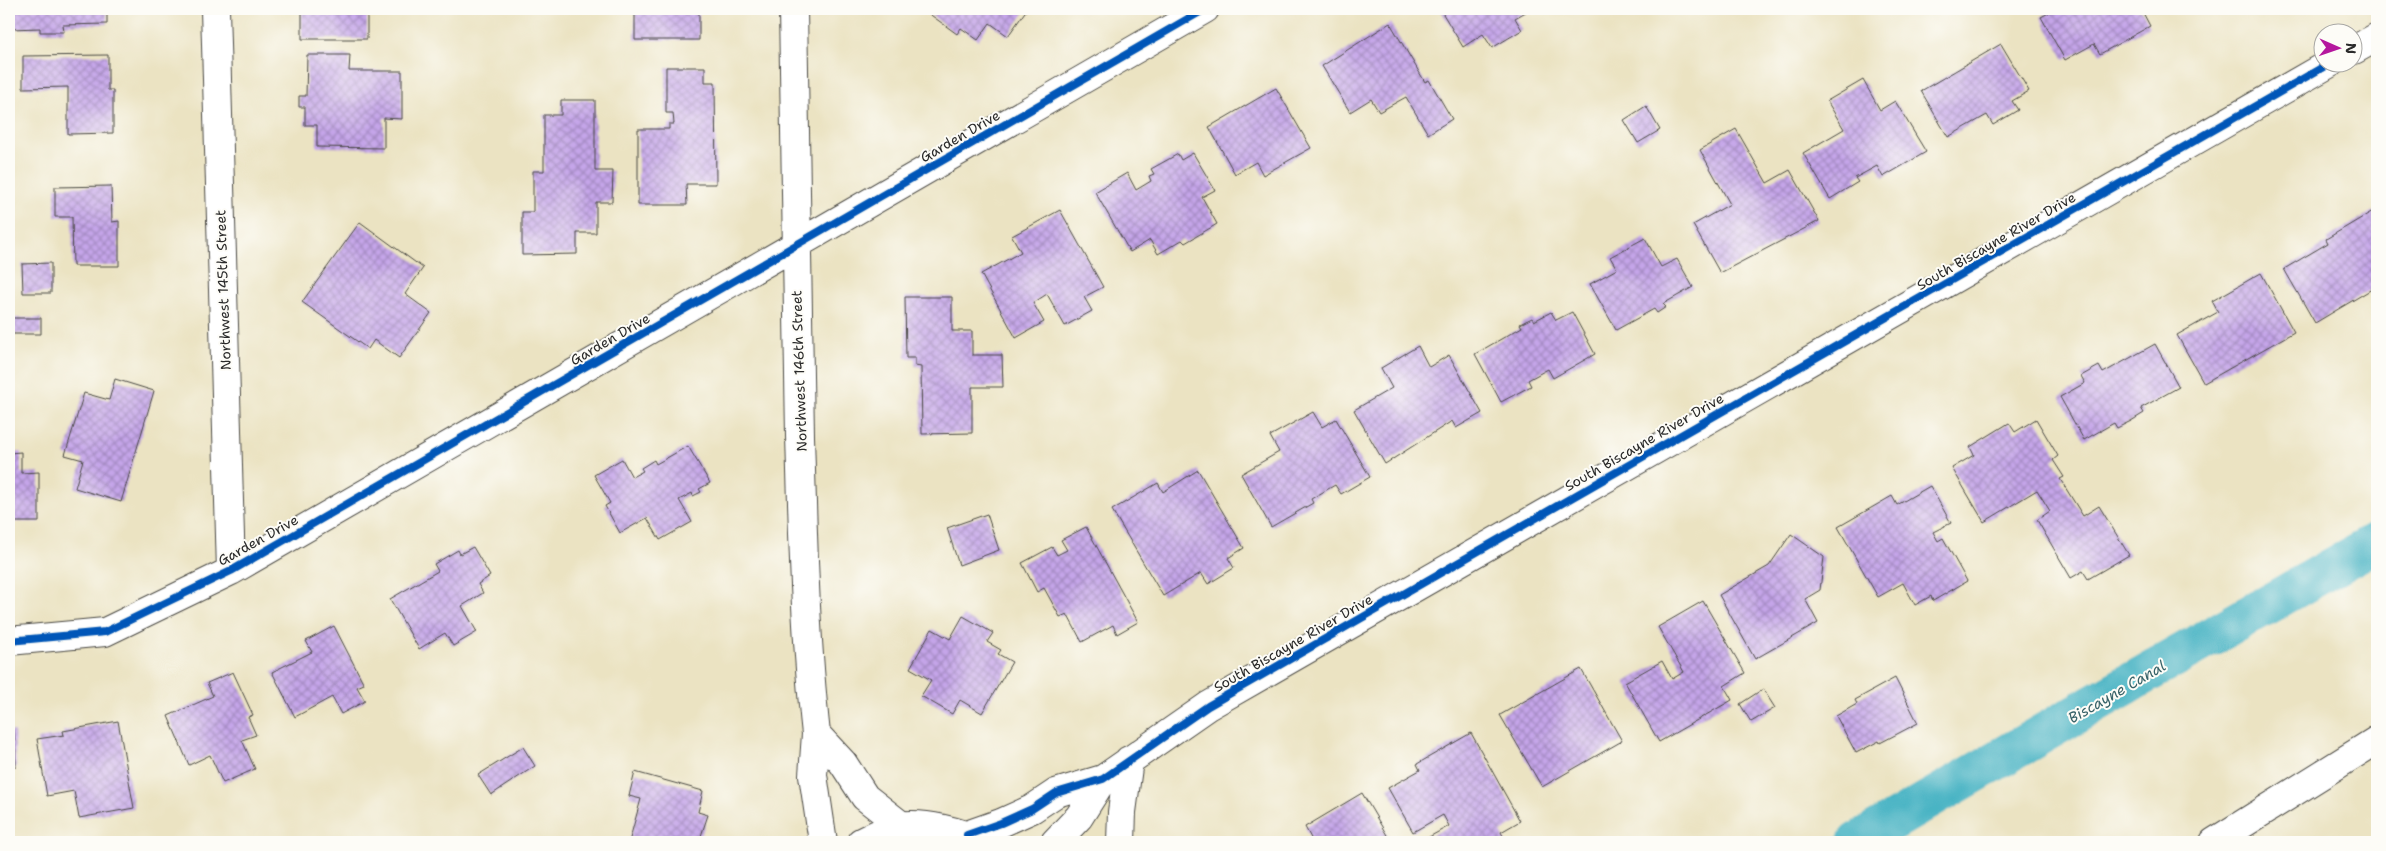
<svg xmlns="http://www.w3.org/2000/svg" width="2386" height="851" viewBox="0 0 2386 851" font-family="'Shantell Sans',sans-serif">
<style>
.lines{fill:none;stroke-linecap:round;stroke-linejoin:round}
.canal{stroke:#48b4c4;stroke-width:40}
.building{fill:url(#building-cross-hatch)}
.minor-casing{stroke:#484742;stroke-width:30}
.tertiary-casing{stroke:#484742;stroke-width:30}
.minor{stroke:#fff;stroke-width:28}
.tertiary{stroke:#fff;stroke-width:28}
.cycleway-casing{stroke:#fdfcf7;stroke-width:11}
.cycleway{stroke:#0057b8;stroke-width:8}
.labels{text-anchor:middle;stroke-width:4;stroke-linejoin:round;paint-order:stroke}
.street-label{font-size:14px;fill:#2b2b2b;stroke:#fdfcf7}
.water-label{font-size:15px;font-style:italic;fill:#376268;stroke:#fdfcf7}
</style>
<defs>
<pattern id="building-cross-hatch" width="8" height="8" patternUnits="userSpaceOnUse" patternTransform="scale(1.25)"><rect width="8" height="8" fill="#c5a5e9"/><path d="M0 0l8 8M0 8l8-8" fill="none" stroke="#a087bd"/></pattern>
</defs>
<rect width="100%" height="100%" fill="#fdfcf7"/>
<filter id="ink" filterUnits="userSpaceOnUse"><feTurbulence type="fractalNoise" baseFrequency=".02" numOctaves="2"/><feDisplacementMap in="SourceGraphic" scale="10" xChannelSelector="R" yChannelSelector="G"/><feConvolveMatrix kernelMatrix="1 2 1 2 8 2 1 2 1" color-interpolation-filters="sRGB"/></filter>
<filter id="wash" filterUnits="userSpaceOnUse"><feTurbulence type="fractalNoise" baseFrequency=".0096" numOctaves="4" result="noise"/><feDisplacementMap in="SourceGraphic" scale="20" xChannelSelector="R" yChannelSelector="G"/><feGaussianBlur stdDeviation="1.12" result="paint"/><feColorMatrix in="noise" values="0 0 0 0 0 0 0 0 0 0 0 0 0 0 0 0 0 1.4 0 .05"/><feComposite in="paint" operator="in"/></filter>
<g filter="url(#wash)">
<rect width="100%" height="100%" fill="#ebe3c2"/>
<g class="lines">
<path class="canal" d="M1857,842L2095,703L2377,542"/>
</g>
<g id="blocks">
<path class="building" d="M10,9H107V24L63,25L64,32H40V28L10,29Z
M302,9H367V39H302Z
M635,9H699V40H635Z
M931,9H1027L1008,36L990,23L978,40L961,28L957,34L928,13Z
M1440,9H1531L1515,18L1522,30L1492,48L1483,34L1463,47Z
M2056,9H2141L2150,26L2100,54L2094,44L2065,60L2041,17Z
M1390,23L1425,82L1429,80L1452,119L1428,134L1406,97L1379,112L1371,99L1350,112L1322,66Z
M2001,44L2029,91L2012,101L2018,110L1993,125L1987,115L1948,137L1921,91Z
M108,55V90H113V133L68,134V87L23,88V56Z
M307,55H350L349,71H402V119L384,118V148L317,147V125H305V107H299V96H306Z
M666,67H705V82H715L716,184H686L687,205H638V129H669V124H674L673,113H666Z
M1863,80L1880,110L1895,101L1926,152L1883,177L1877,166L1855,178L1858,182L1830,199L1803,153L1844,129L1827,101Z
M1276,88L1311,148L1263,175L1256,162L1235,174L1209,127Z
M561,100H595V171H613L612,202H596V233H577V254L522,255V212H533V171H544V115H561Z
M1646,106L1660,130L1638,143L1624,120Z
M1736,129L1767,183L1790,170L1819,221L1720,273L1693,225L1730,204L1700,150Z
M1193,153L1215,190L1202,197L1217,224L1185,243L1182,240L1158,254L1150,240L1130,252L1095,192L1127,173L1136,190L1151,181L1149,176L1154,174L1151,169L1178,154L1181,160Z
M111,186L112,222L119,221V266H73L72,217H55V187Z
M1060,210L1103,287L1084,297L1092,311L1065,326L1047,294L1033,303L1044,322L1016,338L981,274L1021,252L1012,236Z
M2373,211L2377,219V286L2315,323L2284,269L2328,243L2326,239Z
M360,222L423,268L405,294L431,313L399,358L374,340L368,349L302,302Z
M1645,238L1661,267L1677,259L1693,287L1663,304L1666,307L1657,313L1654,309L1616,330L1590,284L1617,269L1610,257Z
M51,263V293H23L22,264Z
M2261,273L2294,332L2204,383L2177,335L2218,312L2212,301Z
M905,297H952V331H972V355H1002L1003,387H972V433L922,434L921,367L915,366V358H906Z
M1551,312L1556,320L1572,312L1595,354L1553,378L1548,369L1528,380L1531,386L1501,402L1475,354L1522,327L1520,324L1532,318L1534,321Z
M9,318H41V334H9Z
M2155,344L2179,387L2141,408L2144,413L2131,421L2117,428L2114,423L2084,440L2060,397L2085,383L2081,376L2099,366L2103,373Z
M1418,346L1429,367L1449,355L1482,413L1456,428L1452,421L1385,464L1354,410L1392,388L1381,368Z
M115,379L154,391L121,502L75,488L83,460L65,455L84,393L109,400Z
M1313,412L1322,427L1336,419L1370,477L1341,494L1335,485L1311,499L1313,503L1271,527L1241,474L1279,452L1270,436Z
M2036,419L2058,456L2053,460L2064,477L2060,479L2083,516L2099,506L2129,555L2088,579L2083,571L2071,578L2037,520L2050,511L2037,490L1984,522L1952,468L1974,455L1970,447L2009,423L2015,432Z
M688,446L710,483L699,489L701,492L693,496L692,493L679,500L692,522L660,540L647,518L620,533L605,506L610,503L594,475L622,459L632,477L643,471L641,468L654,460L656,464Z
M21,452V473L39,472V522H9V453Z
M1198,470L1244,548L1228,558L1234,568L1208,584L1201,573L1163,596L1112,510L1158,483L1163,492Z
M1930,486L1951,523L1933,532L1938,541L1943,538L1967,581L1933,601L1931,596L1915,605L1903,583L1878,597L1838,527L1892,496L1897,505Z
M987,514L999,550L959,565L947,528Z
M1086,527L1138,622L1117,634L1113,625L1082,642L1067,614L1060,617L1044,588L1037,592L1022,563L1052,547L1057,555L1067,550L1061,540Z
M1791,534L1824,557L1820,590L1805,599L1818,623L1755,659L1719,595L1769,566Z
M473,547L490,576L478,584L483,593L462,606L477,632L453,646L445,633L419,649L390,599L438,571L434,564L458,550L460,554Z
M1703,601L1745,673L1724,686L1732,700L1659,742L1625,682L1662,661L1672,679L1684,672L1658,627Z
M963,616L993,633L987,642L1001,650L998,654L1012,662L982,713L960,700L952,714L921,696L931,680L910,668L932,629L950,639Z
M334,626L364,684L357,687L365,701L341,714L332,697L295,717L272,672L312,652L306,641Z
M1581,669L1622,741L1542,787L1500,715Z
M233,672L253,715L248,717L256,735L242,740L255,769L223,783L210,755L189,765L168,716L213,696L207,683Z
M1895,678L1918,723L1880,743L1879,741L1856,753L1836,716L1857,704L1855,700Z
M1763,689L1775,708L1751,722L1740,704Z
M118,721L134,808L79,818L74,791L47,796L37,739L64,735L63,731Z
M9,731H14L16,767L9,768Z
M1471,733L1520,821L1501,832L1506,842H1420L1449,826L1443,815L1413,832L1388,788L1420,770L1417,764Z
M523,747L535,766L491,795L478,775Z
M635,772L703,791L698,812L708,815L699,842H629L641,799L629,796Z
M1362,793L1391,842H1313L1305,827Z"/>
</g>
</g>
<g filter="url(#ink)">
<use href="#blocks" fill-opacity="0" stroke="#484742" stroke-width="1"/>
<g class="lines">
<g class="minor-casing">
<path id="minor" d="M215,9L231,571
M793,9C794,151 797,293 800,436C803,535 805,635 816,734
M9,641L105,632L231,571L1205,9
M823,842L813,775L816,734L843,763L865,797L902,826"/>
</g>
<g class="tertiary-casing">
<path id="tertiary" d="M2354,50L2377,37
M967,835L1001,823L1032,809L1056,793L1103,779L1208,706L2332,62
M861,842C873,836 886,829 900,826C924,822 961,832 982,842
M1055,842L1079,817L1103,779
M1121,842L1122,812L1129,760
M2214,842L2377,740"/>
</g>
<use href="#minor" class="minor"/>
<use href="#tertiary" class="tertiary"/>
<g class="cycleway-casing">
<path id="cycleway" d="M9,641L105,632L231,571L1205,9
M967,835L1001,823L1032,809L1056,793L1103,779L1208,706L2332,62"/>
</g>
<use href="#cycleway" class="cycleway"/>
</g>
</g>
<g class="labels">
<g class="street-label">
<text transform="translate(960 136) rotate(-30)" y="5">Garden Drive</text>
<text transform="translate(1996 241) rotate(-30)" y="5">South Biscayne River Drive</text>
<text transform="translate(223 290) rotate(-92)" y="5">Northwest 145th Street</text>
<text transform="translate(610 339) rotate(-30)" y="5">Garden Drive</text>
<text transform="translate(799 371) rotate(-92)" y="5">Northwest 146th Street</text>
<text transform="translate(1644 442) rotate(-30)" y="5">South Biscayne River Drive</text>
<text transform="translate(258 540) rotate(-29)" y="5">Garden Drive</text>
<text transform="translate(1293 643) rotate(-30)" y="5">South Biscayne River Drive</text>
</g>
<g class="water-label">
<text transform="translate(2117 692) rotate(-30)" y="5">Biscayne Canal</text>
</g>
</g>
<rect width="2386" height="851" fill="none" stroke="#fdfcf7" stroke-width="30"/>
<g transform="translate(2338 48) rotate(92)"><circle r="24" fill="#fdfcf7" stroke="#a9a8a5"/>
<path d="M0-4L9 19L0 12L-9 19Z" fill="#b5179e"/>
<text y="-8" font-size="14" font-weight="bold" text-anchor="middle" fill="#2b2b2b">N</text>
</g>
</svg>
